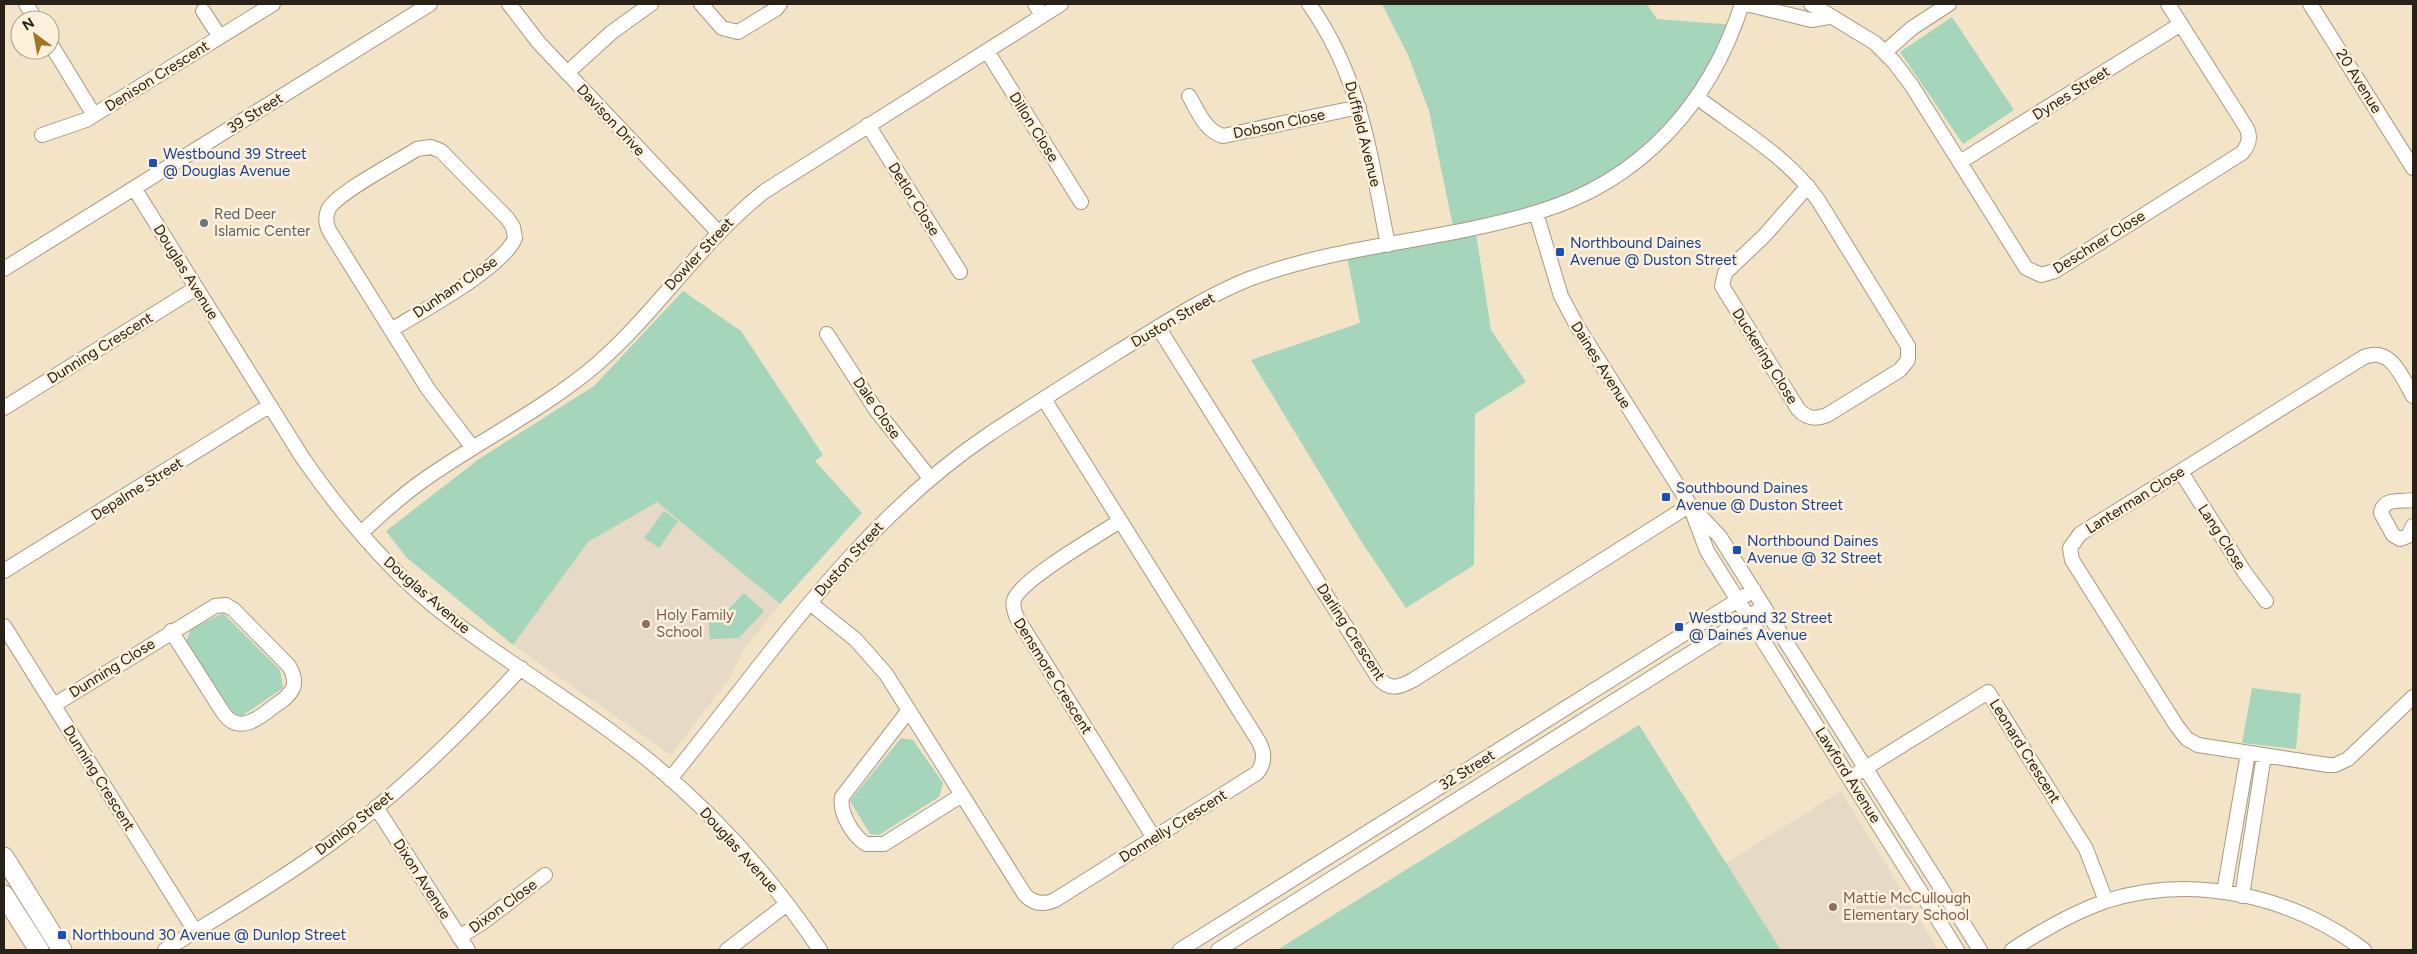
<svg xmlns="http://www.w3.org/2000/svg" width="2417" height="954" viewBox="0 0 2417 954" font-family="Figtree,sans-serif">
<style>
.education{fill:#e6dac6}
.green{fill:#a5d5ba}
.lines{fill:none;stroke-linecap:round;stroke-linejoin:round}
.minor-casing{stroke:#a79980;stroke-width:16}
.major-casing{stroke:#a79980;stroke-width:21}
.minor{stroke:#fff;stroke-width:14}
.major{stroke:#fff;stroke-width:19}
.transit-dot{fill:#1a4fb4;stroke:#fef1db;stroke-width:2}
.worship-dot{fill:#6b7280;stroke:#fef1db;stroke-width:2}
.education-dot{fill:#8d6e63;stroke:#fef1db;stroke-width:2}
.labels{text-anchor:middle;stroke-width:5;stroke-linejoin:round;paint-order:stroke}
.street-label{font-size:15px;fill:#272117;stroke:#fef1db}
.transit-label{font-size:15px;fill:#164399;stroke:#fef1db;text-anchor:start}
.worship-label{font-size:15px;fill:#5b616d;stroke:#fef1db;text-anchor:start}
.education-label{font-size:15px;fill:#785e54;stroke:#fef1db;text-anchor:start}
</style>
<rect width="100%" height="100%" fill="#f3e4c8"/>
<path class="education" d="M657,502L780,604L743,651L729,679L671,755L513,645L588,542Z
M1841,791L1938,950H1781L1726,863Z"/>
<path class="green" d="M1382,4H1647L1657,19L1735,25L1698,98L1595,189L1475,227L1491,330L1526,382L1475,414L1474,565L1406,608L1361,541L1251,360L1360,323L1346,252L1454,231L1429,111L1408,55Z
M1952,17L2014,110L1963,144L1900,52Z
M683,291L741,331L823,455L815,461L862,513L780,604L657,502L588,542L513,645L406,557L386,531L479,459L594,386Z
M664,511L678,521L659,548L644,538Z
M744,593L764,611L739,638L710,639L708,616L724,614Z
M223,613L280,670L283,688L242,716L233,713L186,641L191,629Z
M2252,688L2301,694L2296,749L2242,743Z
M1639,725L1781,950H1277Z
M901,738L913,740L943,783L939,797L879,835L870,834L850,801Z"/>
<g class="lines">
<g class="minor-casing">
<path id="minor" d="M26,4L36,20
M509,4L539,43L718,232
M701,4L722,28L738,32L776,9L780,4
M1035,4L1042,15
M1309,4C1362,79 1370,156 1388,245
M1746,4L1811,20L1829,17
M1811,4L1875,43L1894,62L1912,86L2026,268L2041,275L2055,271L2242,153C2249,145 2251,136 2246,127L2168,4
M2310,4L2413,168
M203,11L220,37
M50,43L94,115
M987,51L1081,202
M1885,52L1912,28L1949,4
M567,73L612,32L651,4
M1189,96C1198,111 1205,131 1223,136L1359,107
M1698,98C1739,129 1788,157 1818,200L1908,346V360L1900,370L1827,415C1815,420 1806,418 1798,409L1722,286L1725,273L1764,236L1808,186
M868,125L960,272
M42,135L86,120L273,4
M1960,162L2181,24
M134,188L302,457C343,516 391,574 449,618C515,668 587,710 652,763C716,816 774,881 820,950
M1536,213L1561,296L1577,326L1690,505L1720,537L1980,950
M4,269L430,4
M1158,327L1377,676C1388,691 1399,688 1413,680L1690,505
M391,330C420,312 503,268 515,238L513,227L507,218L441,151L431,147L417,149C399,161 336,193 328,210C325,218 326,225 330,232L428,389L473,448
M827,334L876,410L930,478
M2413,396C2402,377 2391,346 2364,357L2080,534L2070,548L2072,560L2176,725L2187,739L2198,745L2328,765H2335L2348,759L2413,697
M4,408L196,288
M2181,472L2245,573L2266,601
M2413,500C2402,502 2383,497 2381,513L2393,535L2400,539L2408,536L2413,526
M1692,511L1707,551L1957,950
M1120,521C1100,534 1020,580 1014,600C1012,606 1015,613 1017,618L1154,838
M361,533C379,516 398,499 418,484C476,442 542,411 597,364C658,311 700,242 765,191L1061,4
M4,571L269,406
M810,603L856,640L886,674L1025,895C1034,904 1044,905 1055,900L1257,773C1265,763 1265,753 1259,742L1044,399
M4,626L195,931
M54,705L215,606L226,605L234,610L289,666C293,673 296,680 293,688C289,697 280,702 273,707C258,719 239,734 224,714L171,631
M909,710L842,797C839,813 853,836 866,844H884L962,795
M1859,772L1988,692L2086,849L2106,901
M670,779C769,658 856,524 988,435C1030,407 1073,380 1116,353C1159,327 1202,298 1249,279C1342,244 1444,241 1538,212C1641,181 1710,104 1742,4
M376,807L468,950
M2224,892L2248,753
M2242,896L2264,755
M459,937L482,923L545,875
M165,950C221,915 280,881 334,841C402,791 464,730 521,668
M727,950L787,904
M1180,950L1754,590
M1218,950L1764,607
M2012,950C2041,931 2072,913 2106,901C2193,873 2292,896 2364,950"/>
</g>
<g class="major-casing">
<path id="major" d="M4,857L62,950
M4,895L39,950"/>
</g>
<use href="#minor" class="minor"/>
<use href="#major" class="major"/>
</g>
<g class="transit-dot">
<rect x="148" y="158" width="10" height="10" rx="2.5"/>
<rect x="1555" y="247" width="10" height="10" rx="2.5"/>
<rect x="1661" y="492" width="10" height="10" rx="2.5"/>
<rect x="1732" y="545" width="10" height="10" rx="2.5"/>
<rect x="1674" y="622" width="10" height="10" rx="2.5"/>
<rect x="57" y="930" width="10" height="10" rx="2.5"/>
</g>
<circle class="worship-dot" cx="204" cy="223" r="5"/>
<g class="education-dot">
<circle cx="646" cy="624" r="5"/>
<circle cx="1833" cy="907" r="5"/>
</g>
<g class="labels">
<g class="street-label">
<text transform="translate(157 76) rotate(-32)" y="5">Denison Crescent</text>
<text transform="translate(2359 81) rotate(58)" y="5">20 Avenue</text>
<text transform="translate(2071 93) rotate(-32)" y="5">Dynes Street</text>
<text transform="translate(255 113) rotate(-32)" y="5">39 Street</text>
<text transform="translate(611 120) rotate(47)" y="5">Davison Drive</text>
<text transform="translate(1279 124) rotate(-12)" y="5">Dobson Close</text>
<text transform="translate(1034 127) rotate(58)" y="5">Dillon Close</text>
<text transform="translate(1363 134) rotate(76)" y="5">Duffield Avenue</text>
<text transform="translate(914 199) rotate(58)" y="5">Detlor Close</text>
<text transform="translate(2099 242) rotate(-32)" y="5">Deschner Close</text>
<text transform="translate(699 254) rotate(-47)" y="5">Dowler Street</text>
<text transform="translate(186 272) rotate(58)" y="5">Douglas Avenue</text>
<text transform="translate(455 287) rotate(-34)" y="5">Dunham Close</text>
<text transform="translate(1173 320) rotate(-30)" y="5">Duston Street</text>
<text transform="translate(100 348) rotate(-32)" y="5">Dunning Crescent</text>
<text transform="translate(1765 356) rotate(58)" y="5">Duckering Close</text>
<text transform="translate(1601 365) rotate(58)" y="5">Daines Avenue</text>
<text transform="translate(877 408) rotate(55)" y="5">Dale Close</text>
<text transform="translate(137 489) rotate(-32)" y="5">Depalme Street</text>
<text transform="translate(2135 500) rotate(-32)" y="5">Lanterman Close</text>
<text transform="translate(2222 537) rotate(57)" y="5">Lang Close</text>
<text transform="translate(849 559) rotate(-48)" y="5">Duston Street</text>
<text transform="translate(427 595) rotate(41)" y="5">Douglas Avenue</text>
<text transform="translate(1351 632) rotate(57)" y="5">Darling Crescent</text>
<text transform="translate(112 668) rotate(-32)" y="5">Dunning Close</text>
<text transform="translate(1053 676) rotate(58)" y="5">Densmore Crescent</text>
<text transform="translate(2025 751) rotate(58)" y="5">Leonard Crescent</text>
<text transform="translate(1467 770) rotate(-32)" y="5">32 Street</text>
<text transform="translate(1848 775) rotate(58)" y="5">Lawford Avenue</text>
<text transform="translate(99 778) rotate(58)" y="5">Dunning Crescent</text>
<text transform="translate(354 823) rotate(-38)" y="5">Dunlop Street</text>
<text transform="translate(1173 826) rotate(-32)" y="5">Donnelly Crescent</text>
<text transform="translate(739 850) rotate(48)" y="5">Douglas Avenue</text>
<text transform="translate(422 879) rotate(57)" y="5">Dixon Avenue</text>
<text transform="translate(503 906) rotate(-36)" y="5">Dixon Close</text>
</g>
<g class="transit-label">
<text x="163" y="159">Westbound 39 Street<tspan x="163" dy="17">@ Douglas Avenue</tspan></text>
<text x="1570" y="248">Northbound Daines<tspan x="1570" dy="17">Avenue @ Duston Street</tspan></text>
<text x="1676" y="493">Southbound Daines<tspan x="1676" dy="17">Avenue @ Duston Street</tspan></text>
<text x="1747" y="546">Northbound Daines<tspan x="1747" dy="17">Avenue @ 32 Street</tspan></text>
<text x="1689" y="623">Westbound 32 Street<tspan x="1689" dy="17">@ Daines Avenue</tspan></text>
<text x="72" y="940">Northbound 30 Avenue @ Dunlop Street</text>
</g>
<g class="worship-label">
<text x="214" y="219">Red Deer<tspan x="214" dy="17">Islamic Center</tspan></text>
</g>
<g class="education-label">
<text x="656" y="620">Holy Family<tspan x="656" dy="17">School</tspan></text>
<text x="1843" y="903">Mattie McCullough<tspan x="1843" dy="17">Elementary School</tspan></text>
</g>
</g>
<rect width="2417" height="954" fill="none" stroke="#272117" stroke-width="10"/>
<g transform="translate(35 35) rotate(328)"><circle r="24" fill="#fef1db" stroke="#a89e8d"/>
<path d="M0-4L9 19L0 12L-9 19Z" fill="#a07625"/>
<text y="-8" font-size="14" font-weight="bold" text-anchor="middle" fill="#272117">N</text>
</g>
</svg>
